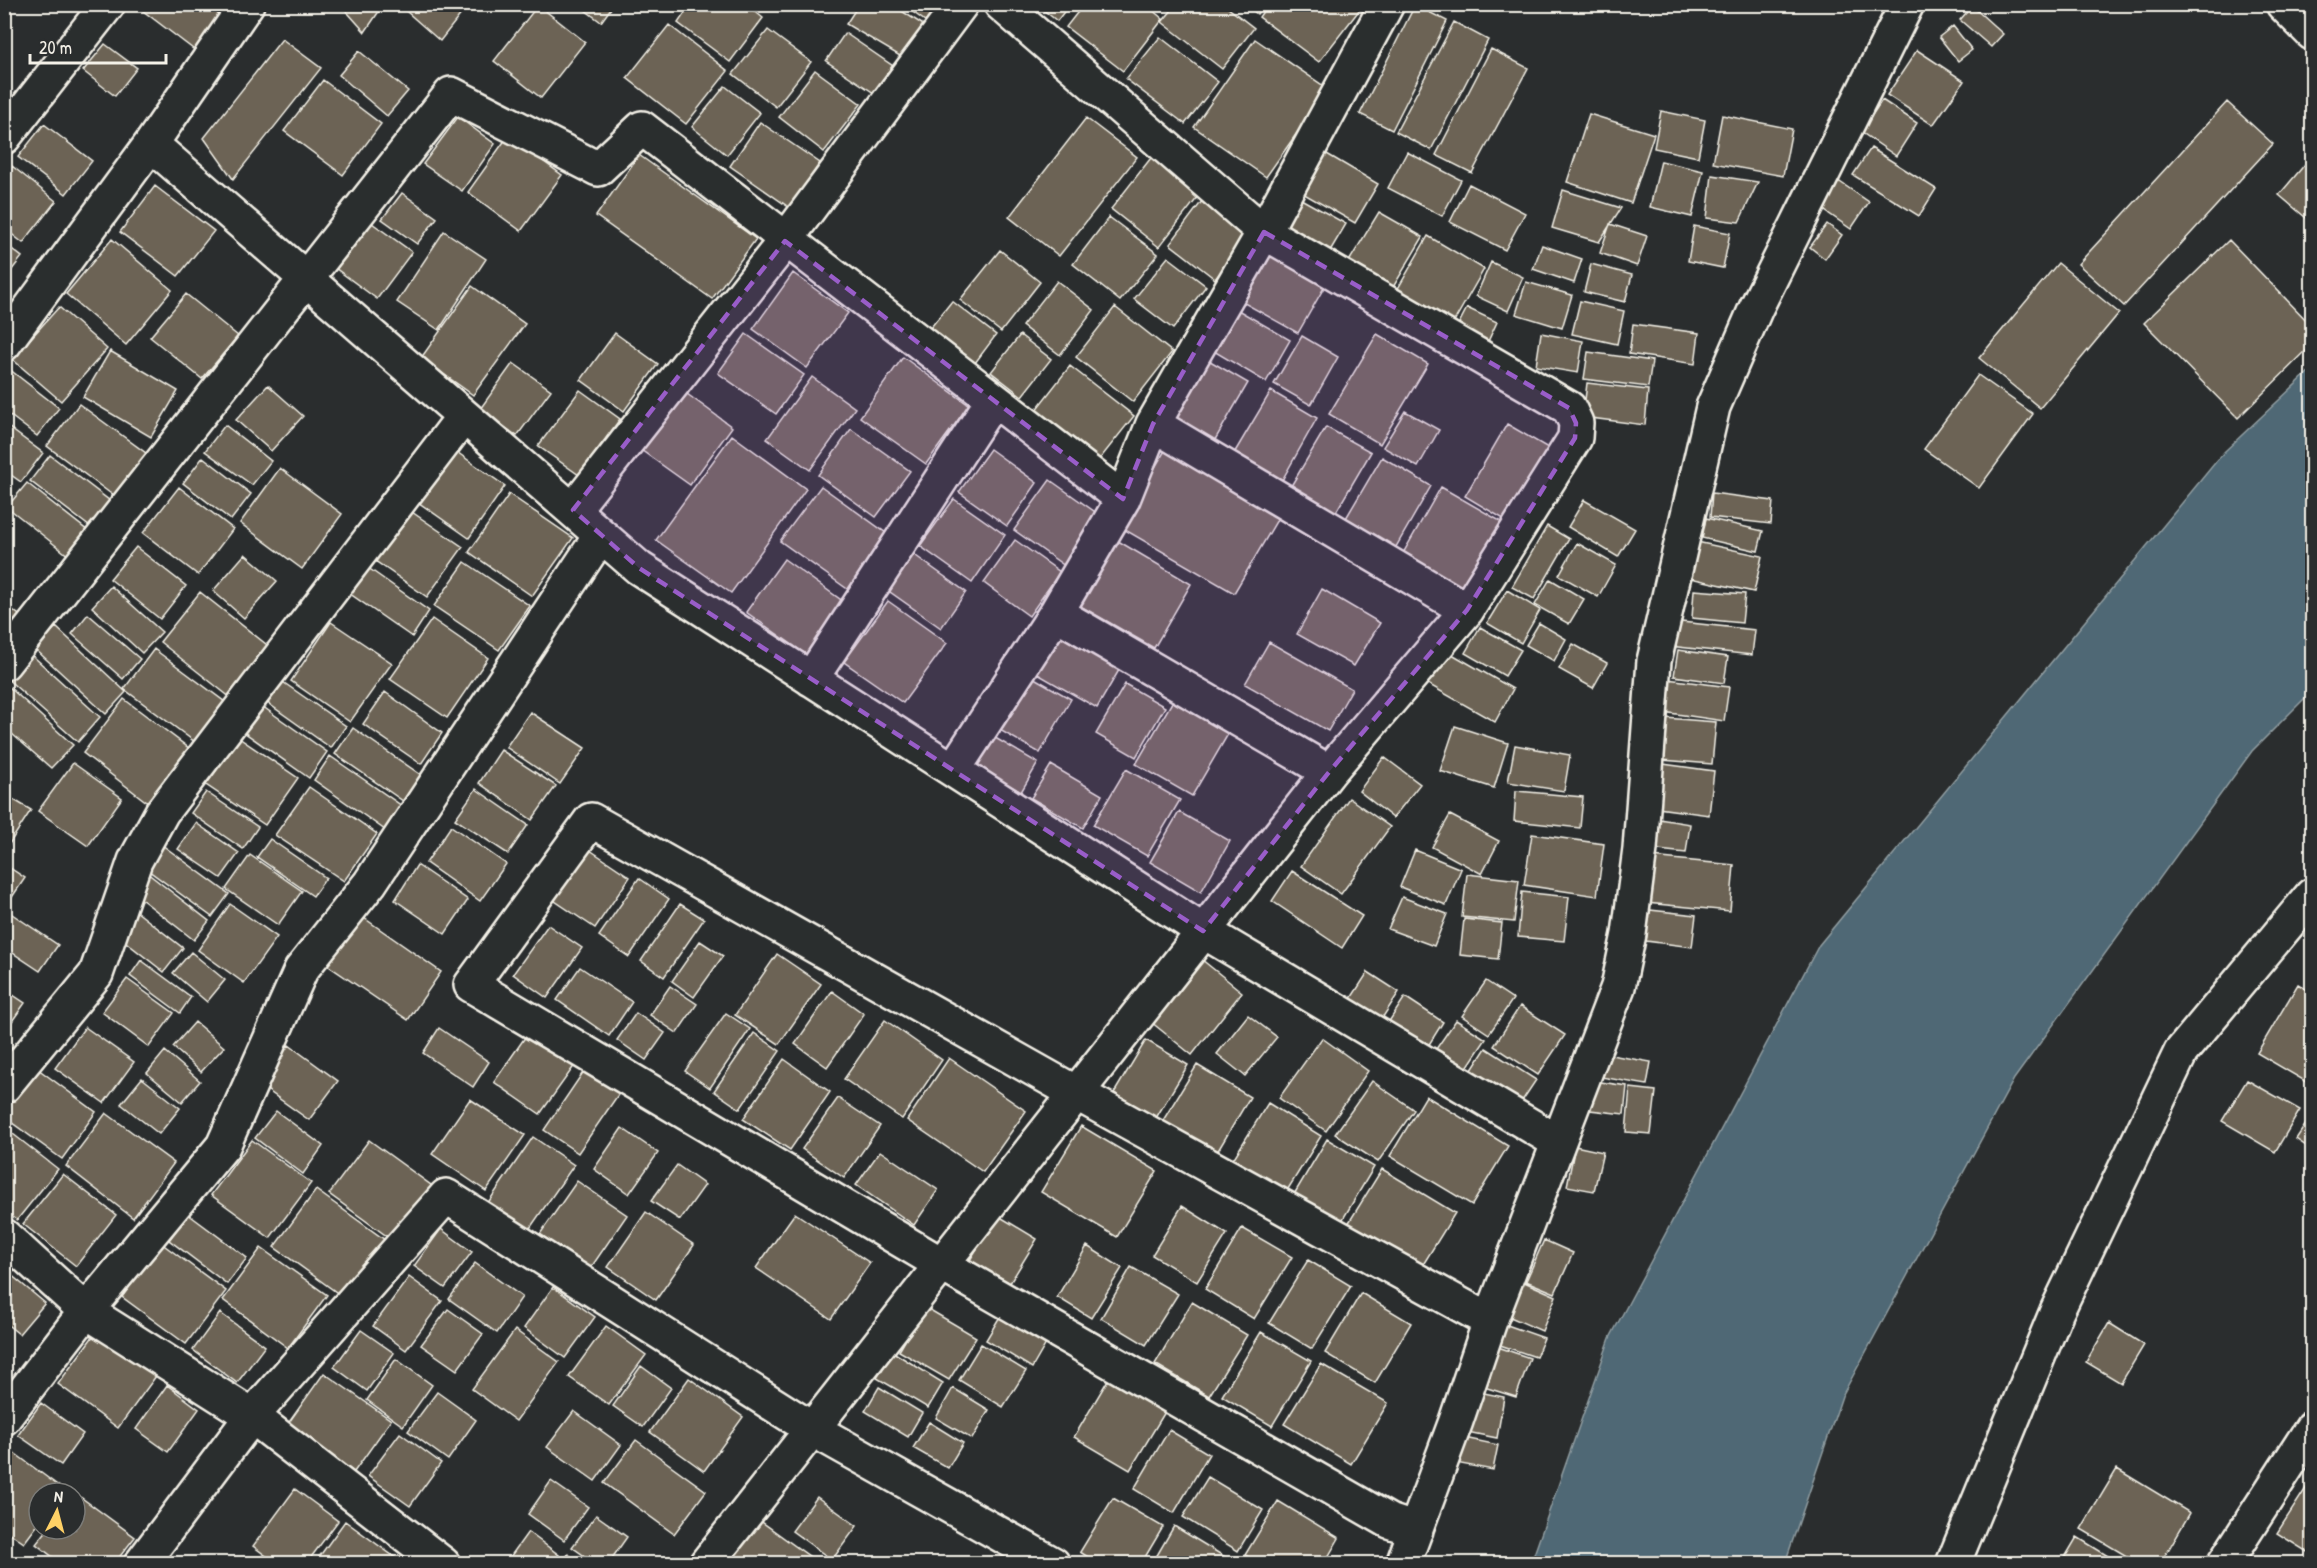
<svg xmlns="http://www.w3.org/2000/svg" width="2317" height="1568" viewBox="0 0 2317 1568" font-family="'Patrick Hand',sans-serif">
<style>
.water{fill:#4f6774;stroke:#919ea2;stroke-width:1.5}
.building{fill:#6c6454;stroke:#f4f1e8;stroke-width:1.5}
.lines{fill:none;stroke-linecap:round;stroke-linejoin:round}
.minor-casing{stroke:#f4f1e8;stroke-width:38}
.tertiary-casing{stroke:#f4f1e8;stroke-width:38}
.minor{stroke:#2a2d2e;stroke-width:33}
.tertiary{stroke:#2a2d2e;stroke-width:33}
.marked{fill:#995dc9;fill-opacity:0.2;stroke:#995dc9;stroke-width:4.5;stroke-dasharray:12 8;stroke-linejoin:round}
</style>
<rect width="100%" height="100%" fill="#2a2d2e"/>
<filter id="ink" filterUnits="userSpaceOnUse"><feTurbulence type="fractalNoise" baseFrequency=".0167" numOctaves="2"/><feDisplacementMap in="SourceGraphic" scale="12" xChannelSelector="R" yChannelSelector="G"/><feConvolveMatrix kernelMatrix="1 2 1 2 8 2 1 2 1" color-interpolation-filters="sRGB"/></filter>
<g filter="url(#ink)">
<path class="water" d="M2312,369V691L2252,751L2014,1079L1842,1396L1785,1563H1531L1610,1338L1819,945L2224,452Z"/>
<path class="building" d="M134,4H234L197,52Z
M340,4H384L365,32Z
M398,4H469L440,41Z
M577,4H614L601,22Z
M691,4H746L763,18L730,62L678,23Z
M859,4H891L925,26L905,59L846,24Z
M902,4H943L929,24Z
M1036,4H1070L1057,21Z
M1084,4H1145L1163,19L1123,71L1066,27Z
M1177,4H1223L1254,28L1222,69L1162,22Z
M1245,4H1265L1257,14Z
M1268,4H1364L1319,62L1259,17Z
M538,5L585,42L541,98L494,61Z
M1415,5L1447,21L1392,130L1360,114Z
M1972,6L2003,34L1991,47L1960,20Z
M1454,22L1488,40L1431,150L1396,132Z
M669,25L728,71L686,124L627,78Z
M1953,26L1972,50L1958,61L1939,37Z
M768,30L811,62L776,107L733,74Z
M845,33L893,66L874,93L826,61Z
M1160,37L1218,82L1185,124L1126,79Z
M282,39L321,68L233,179L204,138Z
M1255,39L1328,89L1266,177L1194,127Z
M105,44L137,68L115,96L83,71Z
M1491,49L1528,68L1472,173L1436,155Z
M1917,50L1964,81L1933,125L1887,95Z
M359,51L408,91L387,116L339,75Z
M815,70L861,104L824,152L779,117Z
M323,80L381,124L343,175L284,131Z
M725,86L760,113L727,155L692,127Z
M1882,100L1917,123L1896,156L1861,132Z
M2227,102L2273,144L2124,306L2078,264Z
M1661,111L1705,120L1698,157L1654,148Z
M1589,114L1654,134L1631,203L1567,182Z
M1722,115L1792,129L1783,176L1713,163Z
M458,117L495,144L462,191L423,164Z
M1086,118L1137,157L1059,256L1009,217Z
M760,122L820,163L790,208L730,166Z
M44,124L92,161L66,194L18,157Z
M508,136L562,175L521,231L468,192Z
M1315,147L1378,184L1355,223L1292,187Z
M1871,148L1936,189L1919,216L1853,175Z
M1407,152L1461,180L1442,216L1388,188Z
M1154,154L1202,192L1159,247L1111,209Z
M639,155L756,239L712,299L596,216Z
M2312,156V223L2279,195Z
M1661,161L1703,171L1692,217L1650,207Z
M12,166L56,201L23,243L4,228V176Z
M1712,175L1758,182L1739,222L1707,218Z
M1834,178L1869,202L1851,229L1815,204Z
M1469,184L1525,213L1505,250L1450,222Z
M155,186L214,231L178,276L120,232Z
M1563,190L1621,208L1599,242L1552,228Z
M402,193L437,218L417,244L382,219Z
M1205,197L1252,233L1215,279L1170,244Z
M1301,199L1346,224L1324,261L1281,236Z
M1379,212L1423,237L1389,294L1345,268Z
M1109,217L1158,254L1120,301L1073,264Z
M365,218L412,252L377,299L331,265Z
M1610,224L1647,236L1637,266L1600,253Z
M1827,224L1842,235L1825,259L1810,247Z
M1694,226L1730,233L1723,268L1688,261Z
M444,231L486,259L439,330L397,302Z
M1428,236L1484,269L1448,332L1392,299Z
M112,239L172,290L126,345L66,294Z
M2229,240L2312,326V345L2238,418L2144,323Z
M4,243L22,257L4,280Z
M1270,243L1330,277L1298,333L1237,299Z
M1542,245L1582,259L1574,283L1533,269Z
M1000,250L1040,282L1001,332L960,300Z
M1168,257L1206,286L1173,329L1134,299Z
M1491,262L1523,277L1508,311L1476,296Z
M2058,263L2119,313L2040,408L1979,358Z
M1591,264L1632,275L1625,302L1584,292Z
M793,273L848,313L807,368L753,329Z
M1057,281L1094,310L1060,355L1022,326Z
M1526,282L1572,295L1562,328L1516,314Z
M472,286L525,324L473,395L421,358Z
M186,294L238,336L202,379L150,337Z
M952,301L996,335L972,367L927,332Z
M1580,301L1624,311L1617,344L1572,334Z
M1231,306L1290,340L1266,382L1207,347Z
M59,307L107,349L61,401L12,359Z
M1115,307L1172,352L1133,402L1076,357Z
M1467,308L1497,322L1483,352L1452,337Z
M1633,324L1699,333L1695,364L1629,354Z
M615,333L658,364L624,411L581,380Z
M1541,333L1583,341L1578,373L1536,366Z
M746,334L804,375L776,414L718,373Z
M1377,334L1428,364L1380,444L1329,414Z
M1020,335L1051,359L1022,396L991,372Z
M1302,336L1338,357L1311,405L1274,384Z
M110,351L178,391L151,437L83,397Z
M1588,352L1652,361L1648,387L1584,379Z
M903,357L969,405L926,464L860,417Z
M1205,358L1248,383L1212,445L1169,420Z
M513,363L551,390L517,436L480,409Z
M1070,366L1134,416L1095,465L1031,416Z
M9,369L59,408L37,436L4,411V375Z
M1978,375L2033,414L1979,488L1924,449Z
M812,377L855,408L810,470L767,439Z
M1587,383L1648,390L1645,425L1583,417Z
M268,385L303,416L271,451L236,420Z
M580,390L620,419L579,475L538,446Z
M683,391L732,427L690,485L641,450Z
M1271,391L1317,418L1281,482L1233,455Z
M79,404L150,456L118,499L47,446Z
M1405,411L1439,430L1418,467L1383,447Z
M4,424L43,453L21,482L4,470Z
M1507,424L1555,452L1512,524L1465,496Z
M225,425L271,461L252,485L205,451Z
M1326,427L1371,452L1333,517L1288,491Z
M851,429L910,471L876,517L818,475Z
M732,435L806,489L731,593L656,540Z
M1167,447L1281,513L1234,593L1120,527Z
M451,448L505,486L469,538L415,500Z
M990,449L1037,483L1007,526L959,492Z
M50,455L114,504L94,530L30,481Z
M203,457L251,494L231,520L183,483Z
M1382,457L1431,486L1389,559L1339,530Z
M280,468L342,514L302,569L240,523Z
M1050,480L1108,521L1072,571L1014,530Z
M27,483L93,535L74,560L7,507Z
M821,486L893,538L853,593L780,541Z
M179,487L233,529L198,575L143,533Z
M1441,487L1507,525L1463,600L1398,562Z
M1712,493L1773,501L1771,524L1710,517Z
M509,494L573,538L532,596L469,552Z
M954,499L1005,535L972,583L920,546Z
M1584,500L1635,529L1618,557L1568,527Z
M406,508L463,547L427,597L371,558Z
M1706,518L1763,531L1758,551L1702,538Z
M1547,526L1569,539L1534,599L1512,587Z
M1113,538L1191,584L1154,648L1075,603Z
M1015,540L1060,572L1029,616L984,583Z
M1697,542L1762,556L1754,592L1690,578Z
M1577,543L1616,565L1598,597L1559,575Z
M136,547L186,586L160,619L110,579Z
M909,551L966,592L941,628L883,587Z
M245,554L277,581L244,618L213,591Z
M784,559L844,602L807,655L746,612Z
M465,562L530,606L499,650L434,606Z
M364,565L429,611L412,637L346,591Z
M1550,579L1584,599L1569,624L1535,605Z
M111,586L162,632L142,653L92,607Z
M1322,589L1380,623L1354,666L1297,634Z
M1507,590L1540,610L1521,643L1487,623Z
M1694,590L1745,594L1742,623L1692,618Z
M200,592L271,648L231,698L160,642Z
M888,601L947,643L903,703L844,662Z
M4,603L23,618L4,638Z
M88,614L140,659L123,679L72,634Z
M432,619L488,658L447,718L390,679Z
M1672,621L1755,630L1752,655L1669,646Z
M331,622L392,663L350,722L291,681Z
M1539,623L1566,639L1554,661L1526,645Z
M56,627L126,692L106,714L35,649Z
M1480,627L1521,650L1505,676L1465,653Z
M1060,629L1122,665L1097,708L1034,672Z
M1269,642L1352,689L1328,731L1245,684Z
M1573,644L1607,663L1593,688L1559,669Z
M24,648L100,717L78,742L4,676Z
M154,649L225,702L195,742L124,689Z
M1445,650L1513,689L1495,722L1426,683Z
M1678,650L1728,657L1724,683L1674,676Z
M1029,675L1071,699L1040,753L998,729Z
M277,678L346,726L331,748L262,699Z
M1667,679L1729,687L1724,721L1663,712Z
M1125,684L1165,707L1136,757L1096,734Z
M7,685L73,745L51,768L4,727V688Z
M385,692L442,733L421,764L363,724Z
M1175,697L1231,729L1192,796L1136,764Z
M124,699L194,752L152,806L83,753Z
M259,704L327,752L309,778L241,730Z
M530,712L585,748L560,784L506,747Z
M1665,718L1716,722L1712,764L1662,760Z
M1455,726L1508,743L1494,788L1440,771Z
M353,728L421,775L403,801L335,754Z
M985,732L1038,763L1021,792L968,761Z
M239,738L298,778L265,825L206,785Z
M1515,745L1570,755L1564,791L1508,782Z
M501,750L556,786L532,820L479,783Z
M330,756L402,806L385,830L314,780Z
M1384,757L1420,784L1393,818L1359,791Z
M73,763L122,798L88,846L38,811Z
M1663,764L1714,771L1709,815L1658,808Z
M1051,765L1102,795L1083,828L1031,798Z
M1126,769L1180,800L1147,856L1093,825Z
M309,787L377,834L344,881L275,835Z
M476,789L528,825L508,854L455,819Z
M1516,791L1583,797L1580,828L1514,821Z
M206,792L258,827L243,849L191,813Z
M4,794L31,810L4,852Z
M1349,798L1390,827L1341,894L1301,866Z
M1179,812L1230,841L1201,892L1150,862Z
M1450,815L1499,841L1482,874L1432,847Z
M1653,818L1690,824L1686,853L1649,849Z
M196,823L239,853L221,878L178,849Z
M451,826L506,864L480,901L426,863Z
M1532,834L1604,844L1597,896L1524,885Z
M270,839L326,878L313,896L257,857Z
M158,842L229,894L212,917L141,865Z
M587,848L630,877L595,928L552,899Z
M1415,850L1461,869L1446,905L1400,887Z
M250,855L302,891L278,925L226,889Z
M1651,857L1734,865L1730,911L1646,903Z
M4,864L25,878L4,909Z
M417,865L468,900L445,934L395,900Z
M142,869L209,921L194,940L127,888Z
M1292,871L1362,916L1342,948L1272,901Z
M1467,874L1519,880L1514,922L1462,917Z
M639,878L669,899L629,957L599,936Z
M1522,892L1569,897L1564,941L1518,937Z
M1402,897L1447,914L1434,946L1388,929Z
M230,904L277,937L244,983L198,950Z
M680,904L704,919L664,977L641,961Z
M132,908L183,948L164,972L113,932Z
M1650,910L1696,915L1692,947L1646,941Z
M354,911L441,972L408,1020L320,960Z
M9,912L58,945L40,971L4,947V919Z
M1464,919L1502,923L1498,959L1460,955Z
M548,925L582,948L547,998L513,974Z
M700,941L723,956L694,997L672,981Z
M191,952L225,980L207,1002L173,973Z
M777,954L821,984L779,1044L735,1015Z
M1196,955L1242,992L1192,1055L1146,1018Z
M141,960L191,997L180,1013L130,976Z
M580,967L632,1002L609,1036L557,1000Z
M1368,972L1399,992L1379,1023L1348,1003Z
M127,979L174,1013L149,1047L102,1012Z
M1486,981L1513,999L1489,1034L1462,1016Z
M2298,984L2312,993L2310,1084L2257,1053Z
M670,986L697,1004L677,1033L650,1015Z
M4,989L25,1003L5,1031H4Z
M832,991L864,1014L827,1067L795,1044Z
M1405,997L1443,1022L1425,1051L1386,1026Z
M1520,1006L1565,1035L1538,1075L1494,1046Z
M636,1013L665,1033L646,1060L617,1040Z
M726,1013L750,1029L710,1088L685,1071Z
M1248,1015L1277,1037L1245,1076L1217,1054Z
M885,1020L942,1060L902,1119L844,1079Z
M1456,1020L1486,1039L1466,1069L1436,1049Z
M195,1022L224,1047L201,1072L173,1047Z
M85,1027L134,1062L104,1103L55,1068Z
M439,1028L489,1062L473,1087L423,1053Z
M528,1033L575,1065L540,1114L494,1082Z
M754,1033L780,1051L740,1109L714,1091Z
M1322,1038L1368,1071L1326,1131L1279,1098Z
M1146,1040L1188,1065L1156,1118L1114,1093Z
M289,1045L338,1081L309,1120L260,1085Z
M1486,1048L1536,1080L1518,1107L1468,1076Z
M165,1051L200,1081L182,1102L147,1073Z
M1605,1054L1651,1062L1647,1085L1601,1077Z
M949,1058L1026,1111L983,1172L907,1120Z
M784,1059L830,1092L790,1150L743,1119Z
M1197,1065L1250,1097L1216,1154L1162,1122Z
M34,1066L96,1112L62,1159L4,1117V1106Z
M586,1068L620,1092L578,1153L544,1130Z
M142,1078L180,1108L159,1134L121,1104Z
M2247,1080L2300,1110L2275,1152L2222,1121Z
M1372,1081L1414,1110L1378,1162L1335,1134Z
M1594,1081L1627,1086L1624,1114L1590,1110Z
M1630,1088L1656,1091L1651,1134L1626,1132Z
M1426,1096L1508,1146L1472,1205L1390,1156Z
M838,1098L880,1126L844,1178L802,1149Z
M470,1099L525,1135L486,1191L432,1154Z
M1268,1103L1321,1136L1283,1197L1230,1164Z
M276,1111L323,1146L303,1174L255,1138Z
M106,1113L174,1163L133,1218L66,1166Z
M2312,1115V1150L2296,1139Z
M1081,1126L1157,1171L1117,1237L1041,1192Z
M4,1127L58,1169L17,1220L4,1210Z
M622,1128L658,1153L629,1194L594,1169Z
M533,1137L574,1165L528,1231L487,1204Z
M1327,1139L1374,1167L1337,1229L1290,1201Z
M252,1140L311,1183L270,1238L211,1195Z
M369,1140L435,1188L395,1242L329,1194Z
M1575,1146L1603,1152L1594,1191L1567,1186Z
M880,1151L938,1190L914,1225L856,1185Z
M677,1165L705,1185L680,1220L651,1201Z
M1382,1169L1455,1213L1416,1276L1343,1232Z
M63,1174L116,1215L76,1266L23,1224Z
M577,1181L627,1215L590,1269L540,1234Z
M316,1190L385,1240L343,1297L274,1247Z
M1182,1206L1227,1234L1197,1282L1152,1255Z
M646,1212L694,1245L656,1300L608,1267Z
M795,1213L870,1263L831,1319L756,1268Z
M188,1214L247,1258L227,1284L169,1240Z
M997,1215L1037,1239L1010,1283L970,1260Z
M1242,1228L1292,1257L1254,1319L1205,1289Z
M441,1229L472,1252L445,1288L414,1266Z
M1544,1240L1573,1253L1555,1293L1526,1281Z
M161,1243L226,1291L186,1344L122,1297Z
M1087,1246L1122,1268L1091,1318L1057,1297Z
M261,1248L327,1295L288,1348L223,1300Z
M1308,1260L1351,1286L1312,1349L1269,1323Z
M475,1263L522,1297L497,1333L449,1299Z
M1131,1267L1178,1294L1146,1345L1101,1318Z
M4,1269L45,1303L19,1334L4,1322Z
M409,1277L442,1301L406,1350L373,1326Z
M1522,1281L1556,1296L1542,1331L1508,1316Z
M553,1287L595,1317L565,1358L524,1328Z
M1361,1293L1411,1323L1375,1383L1325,1353Z
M1192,1302L1247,1335L1209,1396L1155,1364Z
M925,1307L976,1337L949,1380L899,1351Z
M1005,1308L1051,1335L1032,1368L986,1340Z
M448,1309L483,1334L457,1370L421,1345Z
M220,1313L265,1346L237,1383L193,1350Z
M2109,1323L2144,1345L2121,1383L2086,1362Z
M1507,1325L1544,1338L1536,1357L1500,1345Z
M606,1326L646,1355L609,1405L569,1377Z
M99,1328L159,1372L118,1428L58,1384Z
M361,1330L394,1353L367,1391L334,1367Z
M515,1330L559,1362L516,1421L472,1389Z
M1261,1332L1311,1361L1272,1426L1222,1396Z
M981,1344L1026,1371L1003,1407L959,1380Z
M1498,1347L1530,1358L1516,1397L1484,1387Z
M893,1352L943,1383L928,1408L877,1378Z
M396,1359L432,1385L403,1426L367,1400Z
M1321,1364L1388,1403L1351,1464L1284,1424Z
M641,1366L671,1388L643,1427L613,1406Z
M324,1373L391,1420L354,1472L287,1425Z
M689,1378L743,1417L704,1471L650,1432Z
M1109,1378L1165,1412L1130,1470L1074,1437Z
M167,1385L199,1409L168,1452L136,1429Z
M879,1387L922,1413L908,1437L865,1411Z
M953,1388L989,1410L972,1439L936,1418Z
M1474,1391L1504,1397L1497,1438L1467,1432Z
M437,1392L476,1420L448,1460L408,1431Z
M41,1403L83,1434L61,1465L18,1435Z
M574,1411L621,1445L595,1481L547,1447Z
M929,1422L963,1443L948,1468L913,1448Z
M1169,1430L1209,1454L1174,1513L1134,1489Z
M400,1433L441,1463L410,1506L368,1476Z
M1455,1436L1498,1445L1493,1470L1450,1462Z
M636,1440L706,1491L674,1534L604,1483Z
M9,1449L64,1490L61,1493H39V1523L24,1543L4,1529V1455Z
M2117,1469L2190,1513L2160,1564H2140L2081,1529Z
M1208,1477L1263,1510L1238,1551L1183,1517Z
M2312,1479V1555L2277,1533Z
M551,1481L588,1507L564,1540L528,1514Z
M295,1489L338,1521L306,1564H277L253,1546Z
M75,1493L135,1537L114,1564H62L36,1544L48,1529H75Z
M817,1497L857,1526L832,1560L792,1531Z
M1113,1498L1163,1527L1141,1564H1099L1080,1552Z
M1278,1501L1339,1538L1324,1564H1259L1245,1555Z
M748,1512L820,1564H715Z
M596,1515L627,1537L608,1564H596L572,1547Z
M345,1521L400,1561L398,1564H314Z
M1174,1526L1230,1560L1227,1564H1152Z
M528,1532L559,1555L553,1564H505Z
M2077,1537L2121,1564H2061Z
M568,1554L581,1564H561Z"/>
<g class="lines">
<g class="minor-casing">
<path id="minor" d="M4,137L108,4
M151,144L639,568L1203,931L1558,1142
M4,344L151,144L247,4
M1153,424L1467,610
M573,510L785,241L961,4
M1056,613L1329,772
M4,663L451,94L598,169L642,128L1123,499
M811,679L993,400
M954,769L1056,613L1123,499L1153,424L1264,232L1001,4
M4,1086L96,974L135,861L162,812L464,416
M4,1236L86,1311L252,1416L446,1196L812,1429L1053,1564
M4,1418L86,1311L223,1146L301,970L370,883L601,535
M1416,1530L1389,1521L941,1264L471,985L591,820L1076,1093L1490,1321
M141,1564L252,1416L443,1564
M706,1564L1329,772L1467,610L1575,438L1576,423L1569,408L1264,232L1387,4
M1403,1564L1456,1421L1490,1321L1618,987L1629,934L1640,849L1654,661L1713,407L1756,308L1907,4
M2224,1564L2312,1428"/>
</g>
<g class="tertiary-casing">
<path id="tertiary" d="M2283,4L2312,33
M1953,1564L2057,1311L2181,1052L2312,895"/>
</g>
<use href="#minor" class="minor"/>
<use href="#tertiary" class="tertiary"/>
</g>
</g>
<path class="marked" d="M1264,232L1569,408L1576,423L1575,438L1467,610L1329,772L1203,931L639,568L573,510L785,241L1123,499L1153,424Z"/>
<rect width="2317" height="1568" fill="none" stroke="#2a2d2e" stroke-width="24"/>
<rect x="12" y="12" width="2293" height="1544" fill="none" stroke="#f4f1e8" stroke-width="2" filter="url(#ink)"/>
<g transform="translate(57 1511) rotate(6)"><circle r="28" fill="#2a2d2e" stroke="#7b7b78" stroke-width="1.5"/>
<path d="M0-4.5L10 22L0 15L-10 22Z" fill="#ffd166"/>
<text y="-9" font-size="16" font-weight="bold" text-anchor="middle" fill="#f4f1e8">N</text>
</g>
<path d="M30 54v9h136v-9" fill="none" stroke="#f4f1e8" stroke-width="3"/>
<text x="39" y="54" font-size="18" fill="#f4f1e8" stroke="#2a2d2e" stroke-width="4.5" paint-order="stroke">20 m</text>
</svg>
